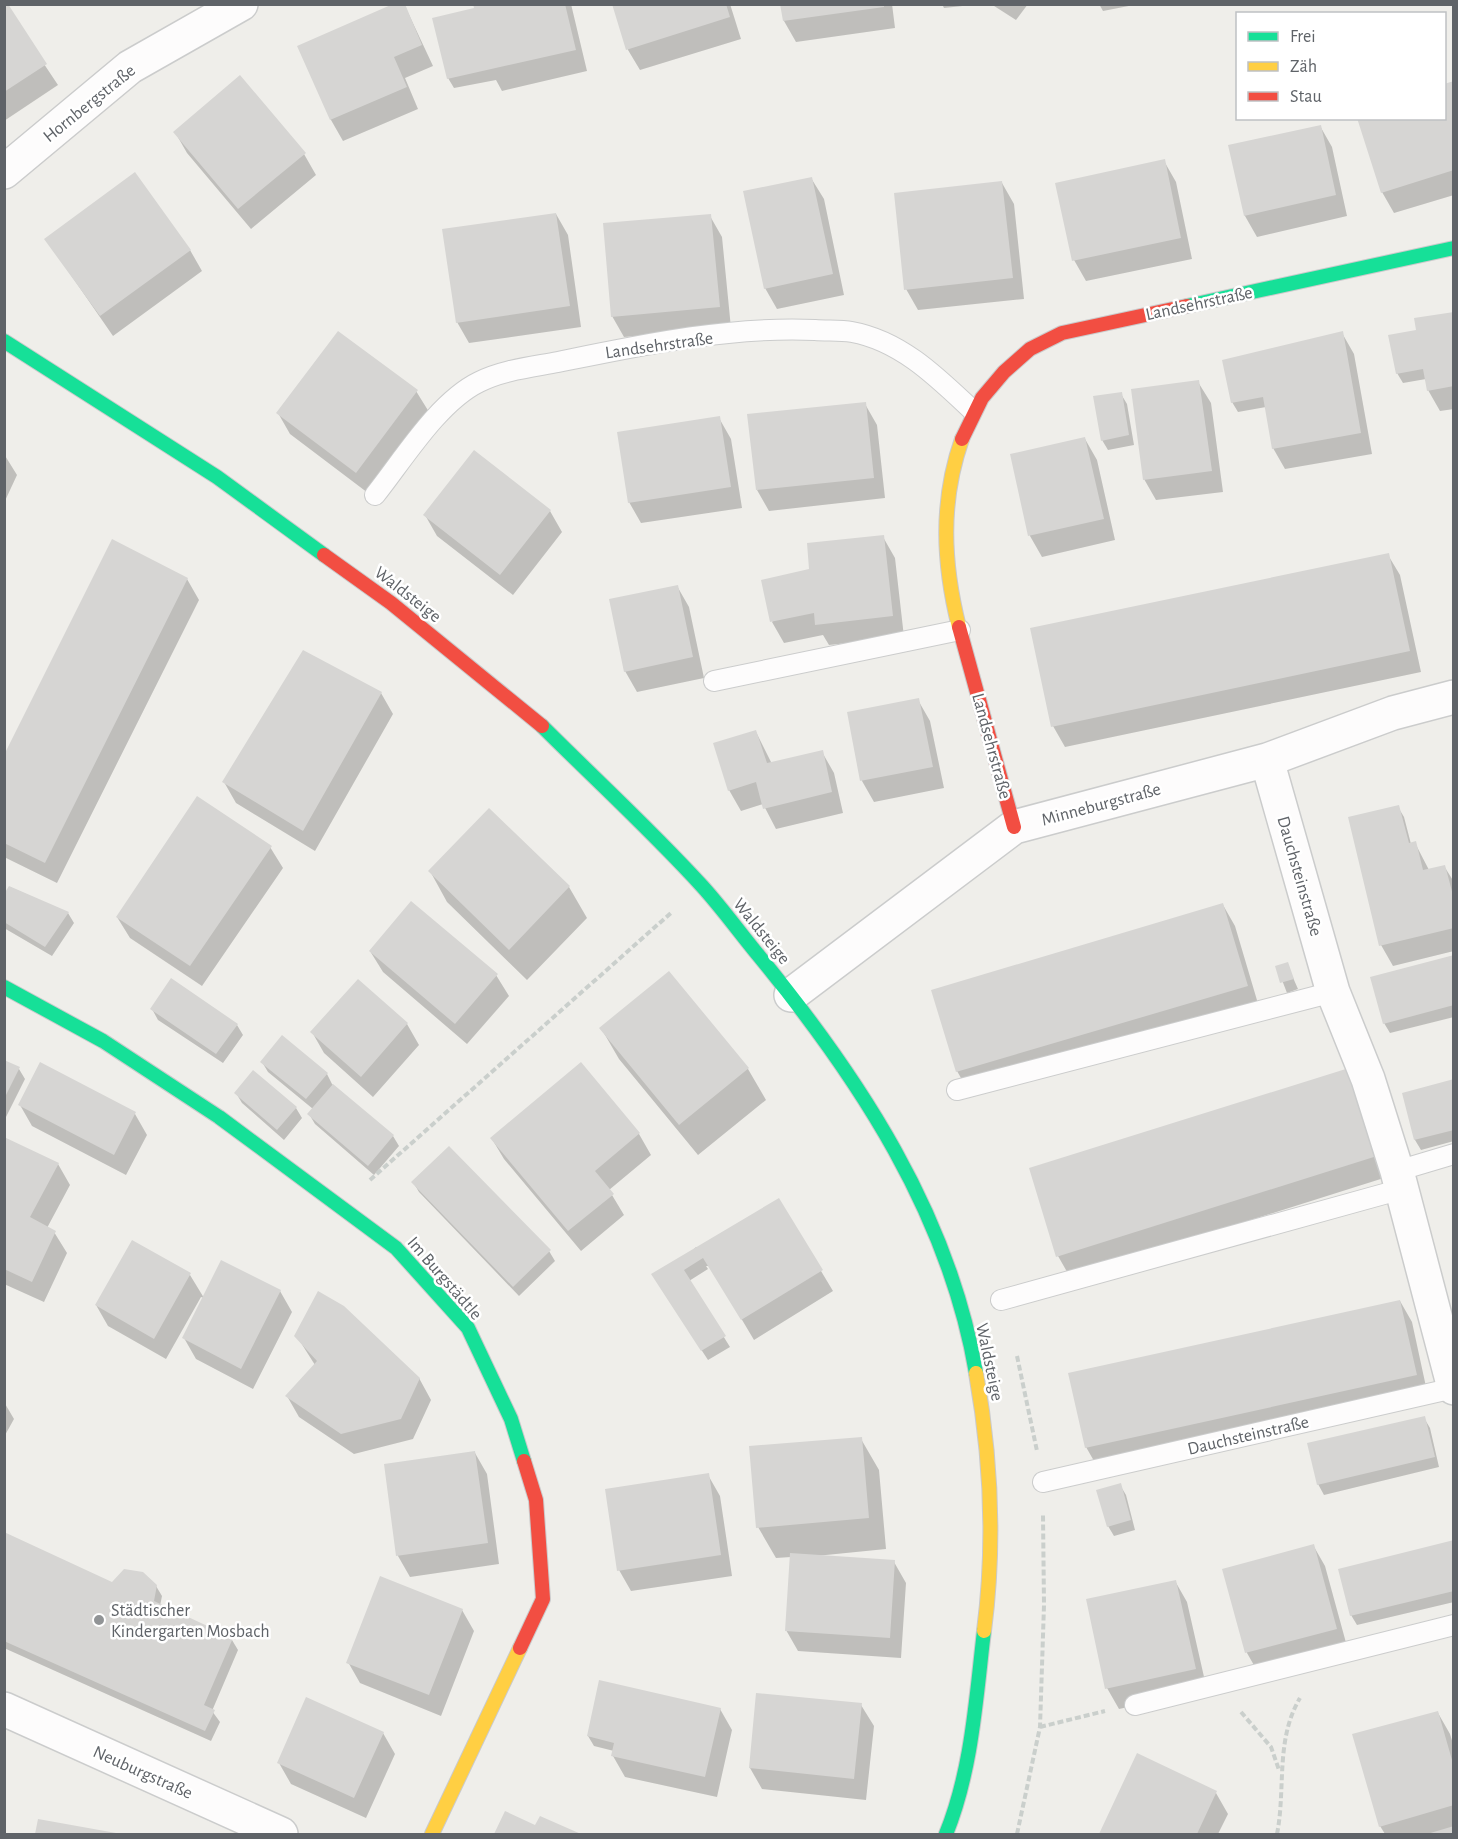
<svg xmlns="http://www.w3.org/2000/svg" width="1458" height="1839" viewBox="0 0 1458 1839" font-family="'Alegreya Sans',sans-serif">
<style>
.shadow{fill:#0003}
.building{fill:#d6d5d3}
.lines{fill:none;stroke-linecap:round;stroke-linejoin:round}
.lane-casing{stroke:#cbcccc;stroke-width:22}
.street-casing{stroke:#cbcccc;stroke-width:36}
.fast-casing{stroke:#cacacb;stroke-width:16}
.slow-casing{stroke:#cacacb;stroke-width:16}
.jam-casing{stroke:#cacacb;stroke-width:16}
.path{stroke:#cacfcc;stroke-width:4;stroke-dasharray:6 3;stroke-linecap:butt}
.lane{stroke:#fdfcfc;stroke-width:20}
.street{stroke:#fdfcfc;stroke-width:33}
.fast{stroke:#16e098;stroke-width:14}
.slow{stroke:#ffcf43;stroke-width:14}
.jam{stroke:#f24e42;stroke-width:14}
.poi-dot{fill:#919496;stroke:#fff;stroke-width:2}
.labels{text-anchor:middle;stroke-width:5;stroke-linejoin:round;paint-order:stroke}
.street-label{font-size:18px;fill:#5f6368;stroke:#fff}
.poi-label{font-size:18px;fill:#5f6368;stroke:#fff;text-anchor:start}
</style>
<rect width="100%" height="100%" fill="#efeeea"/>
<path class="shadow" d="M4,4L58,85L4,121Z
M404,4L433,66L405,78L418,109L343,141L331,120L299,46Z
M475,4H571L587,71L502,91L496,80L454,88L448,78L477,15Z
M614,4H730L741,39L640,70L628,50Z
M781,4H892L895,28L796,42L784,21Z
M942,4H981L944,8Z
M991,4H1028L1016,20Z
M1099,4H1139L1103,11Z
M1454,83V195L1394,213L1382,192L1444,118Z
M1320,126L1332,147L1347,216L1257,237L1245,216L1230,146Z
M175,132L304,154L316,175L251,229L187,153Z
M1164,161L1176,182L1192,259L1086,281L1074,260Z
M811,178L824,199L844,295L777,309L765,288Z
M1002,183L1014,204L1024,299L918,310L906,289Z
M556,214L568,235L581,327L469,343L457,322Z
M710,216L722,237L731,328L624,337L612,316Z
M46,239L190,250L202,271L113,336Z
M1454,313V409L1440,411L1428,390L1426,379L1403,383L1397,373L1415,332Z
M1342,333L1354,354L1372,454L1285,469L1273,448L1266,407L1238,412L1232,402Z
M1198,382L1211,403L1223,492L1156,500L1144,479Z
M416,391L429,412L368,493L290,434L278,413Z
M1121,394L1127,404L1134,445L1108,450L1102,440Z
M865,404L877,425L885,498L769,511L757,490Z
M719,418L731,439L742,508L641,523L629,502Z
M1085,439L1097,460L1115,540L1042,557L1030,536L1012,455Z
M4,454L17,475L4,503Z
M550,511L562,532L513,595L437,536L425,515Z
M883,537L895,558L904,637L829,645L823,635L784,643L772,622L811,571Z
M1388,555L1400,575L1421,672L1065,747L1053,726Z
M187,579L199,600L57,883L4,857V758Z
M677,586L689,607L704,678L637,692L625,671Z
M381,693L393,714L315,851L236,803L224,782Z
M918,700L930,721L944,788L874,802L862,781L849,713Z
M756,732L772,764L822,752L834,773L843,813L776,829L763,804L741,811L729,790Z
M1398,807L1404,817L1411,844L1415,843L1429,870L1444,866L1454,882V951L1393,966L1381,945Z
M489,810L569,887L587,918L527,980L447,902L430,871Z
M270,847L283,868L202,986L130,938L117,917Z
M10,887L68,913L74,923L52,956L4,928V897Z
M1223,905L1235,926L1259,1007L969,1092L957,1071Z
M370,951L496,975L509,996L467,1044L383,972Z
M1454,957V1017L1390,1033L1384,1023Z
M1287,964L1298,989L1287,993L1277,967Z
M669,973L748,1069L766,1100L698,1155L619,1059L601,1028Z
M358,981L407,1024L419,1045L373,1097L324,1053L312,1032Z
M152,1009L237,1025L243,1035L223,1063L158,1020Z
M4,1062L19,1069L25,1079L4,1121Z
M262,1062L327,1074L332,1084L393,1136L399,1146L374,1175L315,1124L309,1114L313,1109L268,1072Z
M581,1064L639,1134L651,1155L609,1190L624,1215L581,1251L504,1159L492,1139Z
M1454,1081V1141L1421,1150L1415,1140L1403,1094Z
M1360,1091L1387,1177L1070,1277L1058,1256Z
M236,1093L296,1108L302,1118L284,1140L242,1103Z
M20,1105L135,1114L147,1135L126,1175L32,1126Z
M4,1139L58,1164L70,1185L47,1228L54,1232L67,1253L44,1302L4,1284Z
M413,1182L549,1251L555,1261L519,1296L419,1192Z
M696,1247L821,1271L833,1291L754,1340L710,1266H706L708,1269L689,1281L730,1347L708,1360L659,1285Z
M190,1275L204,1298L201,1297L166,1359L108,1326L96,1305Z
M280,1291L292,1312L253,1389L196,1359L184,1338Z
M1400,1301L1412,1322L1428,1396L1098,1468L1086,1447Z
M296,1335L419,1378L431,1400L413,1439L354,1454L299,1417L287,1396L315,1365Z
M4,1402L14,1419L4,1437Z
M1424,1418L1430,1428L1439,1467L1324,1495L1318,1484Z
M861,1439L879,1470L886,1549L816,1556L894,1562L906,1583L901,1658L798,1651L786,1630L791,1557L776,1558L758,1527Z
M475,1453L487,1474L499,1564L410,1577L398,1556L385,1465Z
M708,1475L720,1496L732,1576L631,1591L619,1570Z
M1120,1485L1126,1495L1135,1530L1114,1536L1108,1526Z
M4,1533L112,1583L156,1586L162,1596L160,1606L232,1640L238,1650L212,1711L220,1722L211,1741L4,1648Z
M1454,1541V1602L1357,1625L1351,1615Z
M1313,1545L1325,1566L1348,1650L1259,1674L1247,1653L1224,1570Z
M1175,1581L1187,1602L1207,1690L1119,1709L1107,1688Z
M462,1610L474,1631L441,1716L360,1683L348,1662Z
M861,1705L874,1726L866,1800L762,1789L750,1768Z
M720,1709L732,1730L717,1797L625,1777L613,1756L614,1751L594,1746L588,1736Z
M1438,1713L1450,1734L1454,1747V1834H1385L1380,1826Z
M383,1733L395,1754L366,1818L291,1784L279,1763Z
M1137,1755L1216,1793L1228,1814L1218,1834H1100Z
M506,1813L535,1828L540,1818L576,1834H495Z
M39,1821L114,1834H36Z"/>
<path class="building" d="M4,4H8L47,64L4,92Z
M393,4H405L422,45L394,57L407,87L330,120L297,46Z
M473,4H565L576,50L447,79L432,18L474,8Z
M612,4H726L730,17L626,50Z
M780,4H884V7L783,21Z
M240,75L306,153L238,209L173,132Z
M1454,81V170L1381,193L1357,118H1444V84Z
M1321,125L1336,195L1244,216L1228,145Z
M1165,159L1181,238L1072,261L1055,183Z
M135,172L191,250L100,316L44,239Z
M812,177L833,274L764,289L743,191Z
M1002,181L1013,278L904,290L894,193Z
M556,213L570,306L456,323L442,229Z
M711,214L720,307L611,317L603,223Z
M1454,312V386L1427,391L1423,369L1396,374L1388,335L1416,330L1414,318Z
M338,331L418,390L356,473L276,413Z
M1343,331L1361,433L1272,449L1263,397L1231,403L1222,360Z
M1199,380L1212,471L1143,480L1131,389Z
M1122,392L1129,435L1101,441L1093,396Z
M866,402L874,478L756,490L747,414Z
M720,416L731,487L628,503L617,432Z
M1085,437L1104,519L1028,536L1010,454Z
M474,450L551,510L500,575L423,515Z
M884,535L893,616L815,625L814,613L770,622L761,580L809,569L807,543Z
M112,539L188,578L45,863L4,843V755Z
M1389,553L1410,651L1051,727L1030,628Z
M678,585L693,657L624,672L609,599Z
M303,650L382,692L303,831L222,782Z
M919,698L933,767L860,781L847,712Z
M756,730L767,763L823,750L832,792L763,809L756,782L728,791L713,743Z
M197,796L272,846L190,966L116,917Z
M1399,805L1409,843L1416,841L1423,870L1445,865L1454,899V928L1379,946L1348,817Z
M489,808L570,886L509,950L428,871Z
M9,886L69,912L45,947L4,922V894Z
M411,901L498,974L455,1024L369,951Z
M1223,903L1248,986L956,1072L931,990Z
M1454,955V1005L1383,1024L1370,977Z
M1288,962L1294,979L1280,983L1275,966Z
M669,971L749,1068L679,1125L599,1028Z
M171,978L238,1024L216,1054L150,1009Z
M358,979L408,1023L361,1077L310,1032Z
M282,1035L328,1073L306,1099L260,1062Z
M4,1060L20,1067L4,1099Z
M40,1062L136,1112L114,1155L18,1105Z
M581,1062L640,1133L595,1171L614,1194L568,1231L490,1138Z
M1349,1068L1377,1156L1056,1257L1029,1168Z
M253,1070L297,1107L277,1130L234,1093Z
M1454,1079V1130L1414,1140L1402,1093Z
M333,1084L394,1135L368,1166L307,1114Z
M4,1137L59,1163L30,1217L56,1231L32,1282L4,1269Z
M449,1146L551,1250L513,1287L411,1182Z
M779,1198L823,1270L741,1320L703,1258L684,1270L726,1336L701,1351L651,1274Z
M132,1240L191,1273L154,1339L95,1305Z
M221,1260L281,1290L241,1369L182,1338Z
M318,1291L344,1306L420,1378L401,1419L341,1434L285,1396L317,1361L294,1336Z
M1400,1300L1417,1375L1085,1448L1068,1373Z
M1425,1416L1435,1457L1317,1485L1307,1443Z
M862,1437L869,1518L756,1528L749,1446Z
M475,1451L488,1543L396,1556L384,1464Z
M709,1473L721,1555L617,1571L605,1489Z
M1121,1483L1131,1520L1107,1527L1096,1490Z
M4,1532L112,1582L124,1569L143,1572L157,1585L154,1601L233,1638L204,1705L215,1710L205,1731L4,1641Z
M1454,1540V1591L1350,1616L1338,1569Z
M1314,1544L1337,1629L1245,1653L1222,1569Z
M790,1553L895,1560L890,1638L785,1631Z
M380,1576L463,1609L429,1695L346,1663Z
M1176,1580L1196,1669L1105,1689L1086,1599Z
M599,1680L721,1708L705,1777L611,1756L614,1743L587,1736Z
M756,1693L862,1703L854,1779L749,1768Z
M306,1697L384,1732L354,1798L277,1763Z
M1438,1711L1454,1767V1805L1379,1827L1352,1734Z
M1137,1753L1217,1791L1197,1834H1099Z
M505,1811L535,1825L540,1816L581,1834H494Z
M38,1819L116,1833V1834H35Z
M1454,1826V1834H1427Z"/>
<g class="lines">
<g class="lane-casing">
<path id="lane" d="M375,495C403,460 438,402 479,382C503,370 532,367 558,362C641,345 730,326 815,330C827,331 840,330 852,332C901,341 937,377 972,410
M714,681L960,630
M957,1090L1333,992
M1397,1171L1454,1154
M1001,1300L1402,1189
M1043,1482L1454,1388
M1135,1705L1454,1625"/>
</g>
<g class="street-casing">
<path id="street" d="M4,172L130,67L241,4
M1267,760L1333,992L1368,1079L1397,1171L1454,1388
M791,995L1014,827L1267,760L1393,713L1454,697
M4,1709L281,1834"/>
</g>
<g class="fast-casing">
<path id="fast" d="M1187,306L1454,248
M4,341L217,477L324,555
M542,726C595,779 651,830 702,886C722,908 740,933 759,956C859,1078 949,1214 976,1373
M4,987L103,1041L219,1117L396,1248L468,1328L511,1419L524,1461
M946,1834C972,1770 976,1698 984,1631"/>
</g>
<g class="slow-casing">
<path id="slow" d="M959,627C943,563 940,502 962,439
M976,1373C991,1457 995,1546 984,1631
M432,1834L520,1648"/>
</g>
<g class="jam-casing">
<path id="jam" d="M962,439L982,398L1004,372L1030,349L1062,333L1187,306
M324,555L391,603L542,726
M959,627L1014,827
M520,1648L543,1599L536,1500L524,1461"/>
</g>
<path class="path" d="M370,1180L672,912
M1017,1356L1037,1451
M1241,1712L1271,1747L1279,1770
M1040,1727L1105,1711
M1017,1834L1040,1727L1044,1605L1043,1515
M1277,1834C1286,1789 1275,1740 1300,1698"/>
<use href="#lane" class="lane"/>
<use href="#street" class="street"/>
<use href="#fast" class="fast"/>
<use href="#slow" class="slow"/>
<use href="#jam" class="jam"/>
</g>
<circle class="poi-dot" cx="99" cy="1620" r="6"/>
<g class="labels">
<g class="street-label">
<text transform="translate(89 103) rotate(-39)" y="6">Hornbergstraße</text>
<text transform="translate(1199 303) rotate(-12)" y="6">Landsehrstraße</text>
<text transform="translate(659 345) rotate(-8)" y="6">Landsehrstraße</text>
<text transform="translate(408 594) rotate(38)" y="6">Waldsteige</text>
<text transform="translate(992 746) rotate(75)" y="6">Landsehrstraße</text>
<text transform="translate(1101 804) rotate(-15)" y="6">Minneburgstraße</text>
<text transform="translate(1300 876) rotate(74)" y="6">Dauchsteinstraße</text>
<text transform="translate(762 931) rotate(51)" y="6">Waldsteige</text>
<text transform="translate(445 1278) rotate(49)" y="6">Im Burgstädtle</text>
<text transform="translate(990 1362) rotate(78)" y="6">Waldsteige</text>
<text transform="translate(1248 1435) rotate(-13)" y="6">Dauchsteinstraße</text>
<text transform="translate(143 1772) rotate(24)" y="6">Neuburgstraße</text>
</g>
<g class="poi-label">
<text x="111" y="1616">Städtischer<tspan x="111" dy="21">Kindergarten Mosbach</tspan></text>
</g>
</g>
<rect width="1458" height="1839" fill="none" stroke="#5f6368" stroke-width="12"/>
<rect x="1236" y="12" width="210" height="108" fill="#ffffff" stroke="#bfc1c3" stroke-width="1.5"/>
<rect x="1248" y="32" width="30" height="9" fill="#16e098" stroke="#bfc1c3" stroke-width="1.5"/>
<text x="1290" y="42" font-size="18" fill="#5f6368">Frei</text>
<rect x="1248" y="62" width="30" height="9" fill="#ffcf43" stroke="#bfc1c3" stroke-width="1.5"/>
<text x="1290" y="72" font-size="18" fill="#5f6368">Zäh</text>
<rect x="1248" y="92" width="30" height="9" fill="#f24e42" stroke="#bfc1c3" stroke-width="1.5"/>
<text x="1290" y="102" font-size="18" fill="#5f6368">Stau</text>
</svg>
